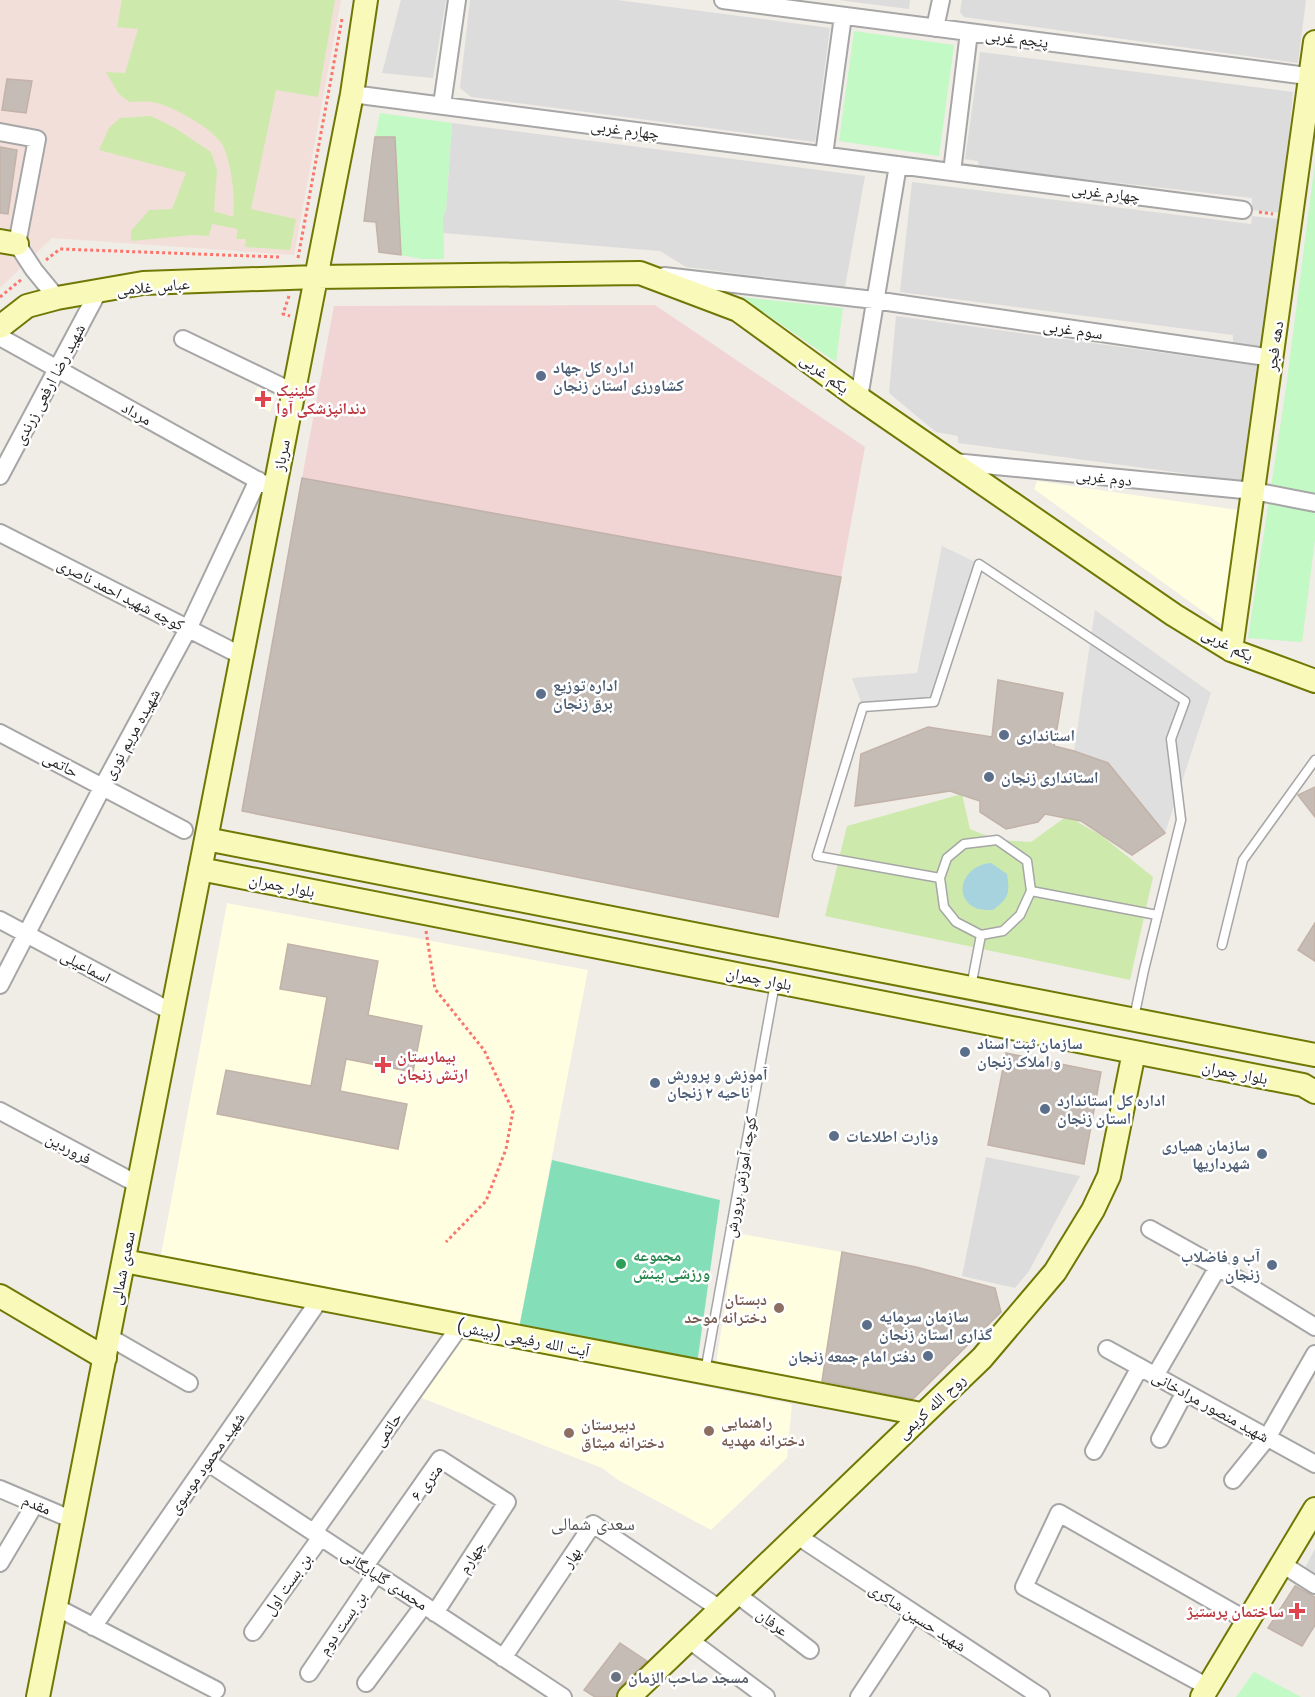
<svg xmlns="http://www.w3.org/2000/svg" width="1315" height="1697" viewBox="0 0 1315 1697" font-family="Poppins,'Noto Naskh Arabic',sans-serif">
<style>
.residential{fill:#dddcdc}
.commercial{fill:#f1d5d5}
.education{fill:#fffee0}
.military{fill:#f2dfd9}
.grass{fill:#cdeaac}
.park{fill:#c3f9c5}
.pitch{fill:#84dfb8}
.parking{fill:#dfdfdf}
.water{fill:#a6d3dd}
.building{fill:#c5bcb5;stroke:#c2b2a8;stroke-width:1.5}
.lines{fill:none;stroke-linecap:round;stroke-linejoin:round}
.lane-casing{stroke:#a6a6a6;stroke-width:11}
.street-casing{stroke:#a6a6a6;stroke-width:20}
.secondary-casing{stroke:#707805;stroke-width:26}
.path{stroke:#fa766d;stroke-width:3;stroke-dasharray:3 3;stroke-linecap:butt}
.lane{stroke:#fff;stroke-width:8}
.street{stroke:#fff;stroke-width:16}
.secondary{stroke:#f9faba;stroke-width:22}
.service-dot{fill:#5c6f8a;stroke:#fff;stroke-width:2}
.health-dot{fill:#e0444e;stroke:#fff;stroke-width:2}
.leisure-dot{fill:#2e9e5b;stroke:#fff;stroke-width:2}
.education-dot{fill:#8d6e63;stroke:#fff;stroke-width:2}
.worship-dot{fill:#6b7280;stroke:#fff;stroke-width:2}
.labels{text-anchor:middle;stroke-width:5;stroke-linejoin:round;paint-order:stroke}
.street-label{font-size:16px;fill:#1f1f1f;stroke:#fff}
.service-label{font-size:16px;font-weight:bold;fill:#4e5e75;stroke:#fff;text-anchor:start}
.health-label{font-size:16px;font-weight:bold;fill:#be3a42;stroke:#fff;text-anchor:start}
.leisure-label{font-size:16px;font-weight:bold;fill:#27864d;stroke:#fff;text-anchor:start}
.education-label{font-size:16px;font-weight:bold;fill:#785e54;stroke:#fff;text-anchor:start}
.worship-label{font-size:16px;font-weight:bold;fill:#5b616d;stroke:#fff;text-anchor:start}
.neighbourhood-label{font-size:18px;fill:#525252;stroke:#fff}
</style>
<rect width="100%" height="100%" fill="#f0ece6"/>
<path class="residential" d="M401,0H446L433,78L382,73Z
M470,0H617L830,28L815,142L471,97L460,88Z
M838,0H910L909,9Z
M962,0H1306L1298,63L964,17L960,12Z
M980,52L1293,92L1282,213L1252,210V198L979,167L978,161L965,159Z
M452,123L865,176L845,287L686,267L660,251L443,233V217L446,210Z
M912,182L1251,224L1252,216L1279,219L1260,350L1233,346V335L900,292Z
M896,316L1258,366L1241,481L958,443V436L936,432L889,393Z
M986,1157L1080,1176L1029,1271L1015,1288L962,1276Z
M1315,1549V1584L1301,1575Z"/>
<path class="commercial" d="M655,305L865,447L841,577L302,478L334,306Z"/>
<path class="education" d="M258,387L275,397L270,412L251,401Z
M1037,481L1238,510L1226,628L1034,489Z
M227,903L588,970L519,1328L160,1260Z
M736,1233L842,1252L821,1384L716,1364Z
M463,1338L792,1404L787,1458L711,1530L618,1480L602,1468L419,1397Z"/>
<path class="military" d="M0,0H341L294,255L52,238L0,288Z"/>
<path class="grass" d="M122,0H335L318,97L276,90L251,209L296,219L290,250L245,247L246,239H236L238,229L212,224L209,236L193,235L131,241V231L149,210L172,209L186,173L99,150L109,128L120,118L151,116L175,128L211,152L217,170L214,211L233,217C236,199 231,160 222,144C212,128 171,105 152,102C145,101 136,102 129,102L118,93L106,72L125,73L138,29L117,27Z
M962,794L970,829L997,840L1031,842L1067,816L1102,836L1153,877L1130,980L825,916L847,826Z"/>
<path class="park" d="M854,31L954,45L939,156L839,141Z
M380,113L452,123L446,210L443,217L444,259H422L401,255L395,137H375Z
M1315,162V539L1302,642L1248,638L1286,388Z
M741,297L843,308L836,362Z
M1254,1672L1301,1697H1236Z"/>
<path class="pitch" d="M552,1160L720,1200L697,1364L519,1328Z"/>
<path class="parking" d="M942,546L979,564L934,702L863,707L852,678L917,673Z
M1095,610L1211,693L1165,833L1108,763L1074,751Z"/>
<path class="water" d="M991,863L1007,874C1010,893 1009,898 993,910C989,910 983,910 978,909C951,899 962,865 991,863Z"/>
<path class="building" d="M7,79L32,81L26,113L2,110Z
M375,137H395L401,255L379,252L376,222L364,221Z
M0,147L17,150L8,214L0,213Z
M302,478L841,577L778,917L242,811Z
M998,680L1063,693L1054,746L1074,751L1108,763L1165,833L1132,855L1081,821L1045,814L1038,822L1006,829L980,812V801L950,791L855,806L861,754L928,727L992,737Z
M1315,787V817L1298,795Z
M1315,923V961L1298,950Z
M288,944L378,961L368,1015L422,1026L413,1072L346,1059L340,1091L407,1104L398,1149L217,1114L226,1070L311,1086L327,997L280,989Z
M1006,1053L1101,1072L1084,1164L988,1145Z
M842,1252L916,1267L995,1288L1001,1312L913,1399L822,1381Z
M1295,1586L1315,1597V1625L1302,1646L1268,1628Z
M620,1643L647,1661L620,1687L616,1697H595L584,1690Z"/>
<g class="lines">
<g class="lane-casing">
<path id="lane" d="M997,840L1027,861L1031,891L1020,915L1003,931L981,935L956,922L944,907L940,878L947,858L964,844Z
M940,878L817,856L863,707L934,702L979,564L1185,701L1171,739L1181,820L1144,970L1134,1018
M1031,891L1157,915
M1222,945L1243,860L1315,760
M971,987L981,935
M705,1372L775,983"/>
</g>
<g class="street-casing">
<path id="street" d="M723,0L1315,77
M935,28L941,0
M352,94L1243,210
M442,105L457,0
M0,132L37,139L17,244L34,270L57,298
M824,155L843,16
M952,172L969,32
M664,276L874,300L1273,358
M0,337L266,485
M183,339L293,392
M859,398L898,165
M954,462L1254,491L1315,503
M0,476L98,292
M0,533L242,656
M0,733L184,830
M0,920L172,1012
M0,985L103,786L188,629L258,480
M0,1111L139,1185
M1150,1229L1218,1267L1315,1327
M109,1337L189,1383
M1107,1349L1315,1464
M1155,1376L1218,1267
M1160,1439L1185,1392
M1094,1451L1140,1367
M207,1462L563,1697
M1233,1480L1267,1438L1315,1354
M0,1489L73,1520
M314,1532L460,1326
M796,1535L1041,1697
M0,1563L35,1504
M1282,1564L1315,1585
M365,1566L440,1459L507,1502L435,1613
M735,1593L810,1650
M56,1607L216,1690
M93,1627L320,1299
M253,1632L321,1537
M688,1639L766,1697
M503,1658L593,1524L720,1609
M309,1673L376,1574
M366,1683L424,1605
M1208,1687L1024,1587L1059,1513L1248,1621
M859,1697L913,1615"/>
</g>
<g class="secondary-casing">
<path id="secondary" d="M0,241L17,244
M0,327L27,306L57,298L143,283L316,277L640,273L738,310L859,398L1174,615L1231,650L1315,681
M1231,650L1315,42
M206,839L1315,1055
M200,869L1303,1085L1315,1092
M124,1261L921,1414
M0,1296L105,1358
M38,1697L352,94L366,0
M629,1697L982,1358L1055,1272L1093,1210L1109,1176L1134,1052
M1202,1697L1315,1509"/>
</g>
<path class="path" d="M1259,212L1273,214
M298,258L342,19
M46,260L60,249L279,257
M289,296L283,314L290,316
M0,297L22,279
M426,931L435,989L484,1050L513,1111L506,1149L486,1201L446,1242"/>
<use href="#lane" class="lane"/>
<use href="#street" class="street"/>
<use href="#secondary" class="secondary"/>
</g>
<g class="service-dot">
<circle cx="541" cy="376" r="6"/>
<circle cx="541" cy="694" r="6"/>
<circle cx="1004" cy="735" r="6"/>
<circle cx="989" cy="777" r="6"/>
<circle cx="965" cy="1052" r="6"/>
<circle cx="655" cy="1083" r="6"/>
<circle cx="1045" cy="1109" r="6"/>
<circle cx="834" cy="1136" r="6"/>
<circle cx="1262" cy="1154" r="6"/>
<circle cx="1272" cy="1265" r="6"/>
<circle cx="867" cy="1325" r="6"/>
<circle cx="928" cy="1356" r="6"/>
</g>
<g class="health-dot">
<path d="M260 390h6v6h6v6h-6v6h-6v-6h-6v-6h6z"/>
<path d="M380 1056h6v6h6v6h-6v6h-6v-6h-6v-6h6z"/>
<path d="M1294 1602h6v6h6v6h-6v6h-6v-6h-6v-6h6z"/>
</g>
<circle class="leisure-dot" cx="621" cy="1264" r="6"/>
<g class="education-dot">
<circle cx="779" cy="1308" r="6"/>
<circle cx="709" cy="1431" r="6"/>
<circle cx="569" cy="1433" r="6"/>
</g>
<circle class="worship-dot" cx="616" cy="1677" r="6"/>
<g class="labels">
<g class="street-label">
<text transform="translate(1017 38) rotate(7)" y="6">پنجم غربی</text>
<text transform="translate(625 129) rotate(7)" y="6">چهارم غربی</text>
<text transform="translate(1106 192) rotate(7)" y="6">چهارم غربی</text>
<text transform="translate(153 286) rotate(-5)" y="6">عباس غلامی</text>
<text transform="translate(1073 329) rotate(8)" y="6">سوم غربی</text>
<text transform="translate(1274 346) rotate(-82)" y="6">دهه فجر</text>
<text transform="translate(825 373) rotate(36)" y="6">یکم غربی</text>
<text transform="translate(49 384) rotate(-62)" y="6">شهید رضا ارفعی زرندی</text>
<text transform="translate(137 413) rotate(29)" y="6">مرداد</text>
<text transform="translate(281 455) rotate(-79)" y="6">سرباز</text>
<text transform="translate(1104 477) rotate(6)" y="6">دوم غربی</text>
<text transform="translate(121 594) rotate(27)" y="6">کوچه شهید احمد ناصری</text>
<text transform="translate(1228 644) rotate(27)" y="6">یکم غربی</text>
<text transform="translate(131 734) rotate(-61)" y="6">شهیده مریم نوری</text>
<text transform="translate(61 764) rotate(27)" y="6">حاتمی</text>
<text transform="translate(282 885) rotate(11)" y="6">بلوار چمران</text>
<text transform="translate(86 966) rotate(28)" y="6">اسماعیلی</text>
<text transform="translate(759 978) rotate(11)" y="6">بلوار چمران</text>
<text transform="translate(1235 1072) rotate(11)" y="6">بلوار چمران</text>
<text transform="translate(69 1148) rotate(28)" y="6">فروردین</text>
<text transform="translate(740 1177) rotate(-80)" y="6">کوچه آموزش پرورش</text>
<text transform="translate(122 1268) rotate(-79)" y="6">سعدی شمالی</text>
<text transform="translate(523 1338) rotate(11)" y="6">آیت الله رفیعی (بینش)</text>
<text transform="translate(931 1406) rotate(-43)" y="6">روح الله کریمی</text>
<text transform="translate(1211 1406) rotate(29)" y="6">شهید منصور مرادخانی</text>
<text transform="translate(387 1429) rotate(-55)" y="6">حاتمی</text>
<text transform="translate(206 1463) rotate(-55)" y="6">شهید محمود موسوی</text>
<text transform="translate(426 1482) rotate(-52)" y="6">۶ متری</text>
<text transform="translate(37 1504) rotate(23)" y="6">مقدم</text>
<text transform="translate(471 1557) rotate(-57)" y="6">چهارم</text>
<text transform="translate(571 1557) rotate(-56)" y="6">بهار</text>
<text transform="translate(385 1579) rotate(33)" y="6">محمدی گلپایگانی</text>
<text transform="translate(287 1584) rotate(-55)" y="6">بن بست اول</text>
<text transform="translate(918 1617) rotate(33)" y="6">شهید حسین شاکری</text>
<text transform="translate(773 1622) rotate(37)" y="6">عرفان</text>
<text transform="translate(342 1623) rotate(-56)" y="6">بن بست دوم</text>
</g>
<g class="service-label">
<text x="553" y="373">اداره کل جهاد<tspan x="553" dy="18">کشاورزی استان زنجان</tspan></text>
<text x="553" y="691">اداره توزیع<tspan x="553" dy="18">برق زنجان</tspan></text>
<text x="1016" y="741">استانداری</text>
<text x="1001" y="783">استانداری زنجان</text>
<text x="977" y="1049">سازمان ثبت اسناد<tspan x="977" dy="18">و املاک زنجان</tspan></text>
<text x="667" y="1080">آموزش و پرورش<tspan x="667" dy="18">ناحیه ۲ زنجان</tspan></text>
<text x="1057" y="1106">اداره کل استاندارد<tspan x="1057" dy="18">استان زنجان</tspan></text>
<text x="846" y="1142">وزارت اطلاعات</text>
<text x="1250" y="1151" text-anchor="end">سازمان همیاری<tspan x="1250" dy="18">شهرداریها</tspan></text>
<text x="1260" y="1262" text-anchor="end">آب و فاضلاب<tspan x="1260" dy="18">زنجان</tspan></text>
<text x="879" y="1322">سازمان سرمایه<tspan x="879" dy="18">گذاری استان زنجان</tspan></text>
<text x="916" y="1362" text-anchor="end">دفتر امام جمعه زنجان</text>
</g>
<g class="health-label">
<text x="276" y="396">کلینیک<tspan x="276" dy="18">دندانپزشکی آوا</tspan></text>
<text x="397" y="1062">بیمارستان<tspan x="397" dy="18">ارتش زنجان</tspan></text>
<text x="1284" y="1617" text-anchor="end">ساختمان پرستیژ</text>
</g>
<g class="leisure-label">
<text x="633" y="1261">مجموعه<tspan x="633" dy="18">ورزشی بینش</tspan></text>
</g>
<g class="education-label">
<text x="767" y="1305" text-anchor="end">دبستان<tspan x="767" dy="18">دخترانه موحد</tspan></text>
<text x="721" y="1428">راهنمایی<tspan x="721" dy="18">دخترانه مهدیه</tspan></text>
<text x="581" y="1430">دبیرستان<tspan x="581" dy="18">دخترانه میثاق</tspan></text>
</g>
<g class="worship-label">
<text x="628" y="1683">مسجد صاحب الزمان</text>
</g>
<g class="neighbourhood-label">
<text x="593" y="1530">سعدی شمالی</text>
</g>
</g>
</svg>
